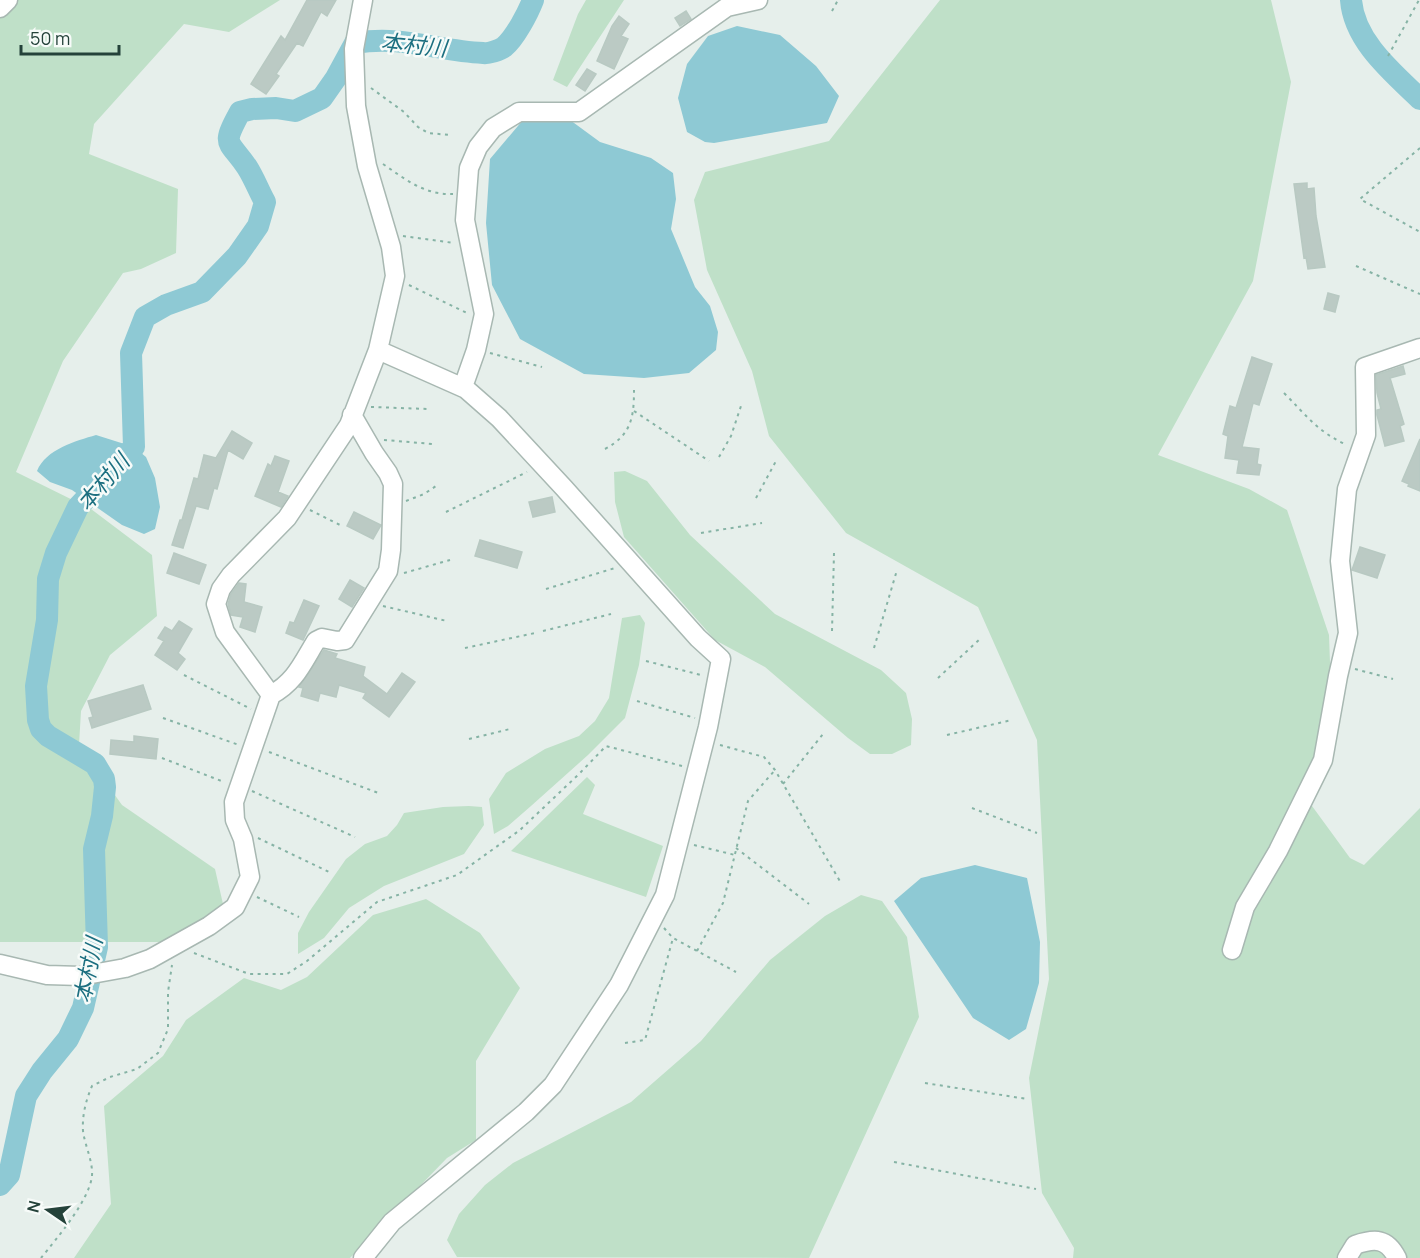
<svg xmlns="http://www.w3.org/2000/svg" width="1420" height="1258" viewBox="0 0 1420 1258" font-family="Manrope,'Noto Sans JP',sans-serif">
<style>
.green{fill:#bfe0c8}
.water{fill:#8ec9d4}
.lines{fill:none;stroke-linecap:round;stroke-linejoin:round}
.river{stroke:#8ec9d4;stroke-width:22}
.building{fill:#bbcac4;stroke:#b8c9c2;stroke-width:1.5}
.minor-casing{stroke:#a8b8b2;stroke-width:21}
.path{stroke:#86b3a5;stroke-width:2;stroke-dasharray:3 4.5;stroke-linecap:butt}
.minor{stroke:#fff;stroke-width:18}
.labels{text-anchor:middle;stroke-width:5;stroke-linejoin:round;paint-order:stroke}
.water-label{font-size:22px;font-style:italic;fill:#1c6f80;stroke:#f7fbf9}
</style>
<rect width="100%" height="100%" fill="#e6efeb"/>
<path class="green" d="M0,0H280L229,32L184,24L94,124L89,154L178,189L176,253L141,269L123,273L63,361L16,472L91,509L152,555L157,616L110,655L81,711L79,745L122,805L215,869L223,904L205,921L170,942H0Z
M586,0H624L567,87L553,80L578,14Z
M940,0H1271L1291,82L1253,281L1158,455L1249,489L1287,510L1329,635L1331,690L1304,795L1350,858L1364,865L1420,808V1258H1073L1074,1248L1042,1193L1029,1078L1049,979L1037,740L978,607L846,533L769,436L752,371L707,270L694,200L705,172L829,141Z
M625,471L647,481L690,535L775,614L881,670L906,693L912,719L911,745L892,754H870L848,738L765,667L715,640L624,537L615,502L614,472Z
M640,615L645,623L639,665L625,718L588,755L531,806L508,826L494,834L489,799L506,773L545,749L579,736L595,721L609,698L622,618Z
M587,777L595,785L583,814L663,846L646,897L511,851Z
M469,806L482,807L484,825L464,854L384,886L349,908L324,938L298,954V933L309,912L346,859L365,844L387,836L397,825L404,813L443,807Z
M861,895L882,901L907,937L919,1017L809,1258L457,1257L447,1240L459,1214L485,1185L513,1163L631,1102L701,1041L770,960L825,916Z
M426,899L480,933L520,988L476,1061V1140L447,1158L350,1258H74L111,1204L104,1106L163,1056L186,1020L244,978L281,990L307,977L373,915Z"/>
<path class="water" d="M737,26L780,35L816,66L839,96L827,123L714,143L705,142L687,132L678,98L687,64L708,36Z
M523,120H570L600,142L651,158L673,173L676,199L671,229L695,287L710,306L718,332L716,350L689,373L644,378L584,374L520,339L492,285L486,223L490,159Z
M96,435L134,447L146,457L155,478L160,507L155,529L144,534L122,525L72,490L50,482L37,471C46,449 76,441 96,435Z
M975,865L1027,878L1040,942L1039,983L1026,1029L1009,1040L973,1018L894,901L921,878Z"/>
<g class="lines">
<path class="river" d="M1351,0C1354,41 1392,72 1420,99
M0,1185L9,1175L26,1096L42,1071L68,1039L83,1008L97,947L94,849L102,816L105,787L104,779L95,764L48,736L41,729L38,720L36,686L47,620L48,579L56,553L78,507L134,447L131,353L145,317L166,305L202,292L237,256L258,226L265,202C259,191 254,178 247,167C228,139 221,147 240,112L252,109L276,108L295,111L322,98L336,78L355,43C403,35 437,51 483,53C488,54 500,50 504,47C515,38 528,13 533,0"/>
</g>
<path class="building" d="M307,0H336L327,16L321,12L303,46L297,43L276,74L279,76L266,94L251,84L281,36L285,40Z
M686,11L691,19L680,26L675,18Z
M619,16L629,24L621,36L628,39L614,69L597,61L612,26Z
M587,69L596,74L585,91L576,85Z
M1307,183V189L1314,188L1316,216L1325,267L1308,269L1306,257L1304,258L1294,184Z
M1328,293L1339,296L1335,312L1324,309Z
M1252,357L1272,364L1259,405L1253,403L1242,447L1259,449L1257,464L1261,465L1259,475L1237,473L1239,460L1225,458L1228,436L1223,434L1230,406L1236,408Z
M1403,366L1405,374L1390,378L1404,424L1400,426L1404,441L1385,446L1377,415V410L1381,409L1377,393L1376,375Z
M232,431L252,443L243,459L228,450L217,489L214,488L208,509L196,506L183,548L172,545L180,520H182L194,478L198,479L204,455L216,458Z
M1420,439V491L1408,486L1409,484L1402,481Z
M275,456L289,461L278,492L288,496L281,507L255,496L268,464L271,466Z
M552,497L555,512L533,517L529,502Z
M354,512L381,525L373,539L347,526Z
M480,540L522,552L517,568L475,556Z
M1360,547L1385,555L1377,578L1352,570Z
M174,553L206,565L199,584L167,573Z
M350,580L364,588L352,607L339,599Z
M239,583L246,584L244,602L262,607L255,632L240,627L243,617L231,615L228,604L231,594Z
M304,600L319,606L303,640L286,633L290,622L294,623Z
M179,621L192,629L178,653L185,659L177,670L155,655L164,641L158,638L165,627L172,631Z
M324,650L337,654L335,658L365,667L363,676L387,694L402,673L415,682L389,717L363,698L366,693L339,685L336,697L320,693L318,701L301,696L303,688L299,687Z
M143,685L151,709L92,728L89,718L93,717L88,701Z
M134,736L158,739L156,759L110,754L111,740L134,742Z"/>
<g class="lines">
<g class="minor-casing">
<path id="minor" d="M0,8L8,0
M463,387L476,350L484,314L465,220L469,168L478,147L493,128L519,112H579L727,7L758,0
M271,695C295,682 302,664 316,641L322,638L337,641L345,640L388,571L391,550L393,484L388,473L374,453L352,415
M1232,950L1245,907L1278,851L1323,760L1338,676L1348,633L1340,561L1347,489L1366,435L1365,367L1420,348
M0,964L47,975L81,976L125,968L150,959L209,926L235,907L250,877L243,839L235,820L234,802L271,695L225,632L216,604L221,589L231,575L287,518L349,425L378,350L395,276L391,247L367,166L356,106L354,49L363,0
M363,1258L392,1222L526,1112L553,1085L619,985L665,895L708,727L721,659L698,638L564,488L499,418L466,389L378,350
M1347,1258L1355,1245C1375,1238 1387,1238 1397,1258"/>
</g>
<path class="path" d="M832,11L838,0
M1388,56L1419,0
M371,88L404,112L418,127L428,133L450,135
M1420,148L1360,199L1420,232
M383,164C405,179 424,195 453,194
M403,236L454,243
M1356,266L1420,294
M409,285L469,314
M490,353L542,367
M1284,393C1305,414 1318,432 1345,444
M371,407L429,409
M634,411L709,461
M384,440L433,444
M605,449C631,435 634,418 634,390
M719,457L731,436L741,406
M756,498L776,461
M406,501L424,494L439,484
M310,510L340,525
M446,512L527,472
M701,533L762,523
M404,573L450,560
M546,589L615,568
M383,606L447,621
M543,631L611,614
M832,631L834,553
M465,648L535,633
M874,648L897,570
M646,661L701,675
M1355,669L1393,679
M184,675L251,709
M938,678L981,638
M637,701L695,718
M163,718L239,745
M947,735L1012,720
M469,739L510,729
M720,745L764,757L775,770L841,883
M269,752L381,794
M162,758L224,782
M783,784L823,734
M252,791L355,837
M972,808L1037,833
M258,838L329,872
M694,845L735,855
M736,848L809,904
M257,897L299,917
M664,928L673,938L736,972
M697,951L723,903L748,801L775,770
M194,953L249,974H287L307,961L377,902L457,875L520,830L579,774L606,746L682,766
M625,1043L645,1040L673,938
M925,1083L1027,1099
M894,1162L1036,1189
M41,1258C57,1238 89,1201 92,1176C93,1161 85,1146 83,1131C82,1115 86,1100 92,1086L110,1077L137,1069L158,1053L168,1029V992L172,965"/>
<use href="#minor" class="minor"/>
</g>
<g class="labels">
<g class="water-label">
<text transform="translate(414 45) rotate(6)" y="8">本村川</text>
<text transform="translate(103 482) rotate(-49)" y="8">本村川</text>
<text transform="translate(88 970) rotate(-79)" y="8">本村川</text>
</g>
</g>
<g transform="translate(48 1210) rotate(284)" stroke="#f7fbf9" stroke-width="4.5" paint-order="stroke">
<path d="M0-4.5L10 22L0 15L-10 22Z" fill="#24423a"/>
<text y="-9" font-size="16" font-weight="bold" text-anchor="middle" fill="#24423a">N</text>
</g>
<path d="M21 45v9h98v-9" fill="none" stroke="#24423a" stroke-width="3"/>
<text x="30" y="45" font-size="18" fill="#24423a" stroke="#f7fbf9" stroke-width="4.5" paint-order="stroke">50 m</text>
</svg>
